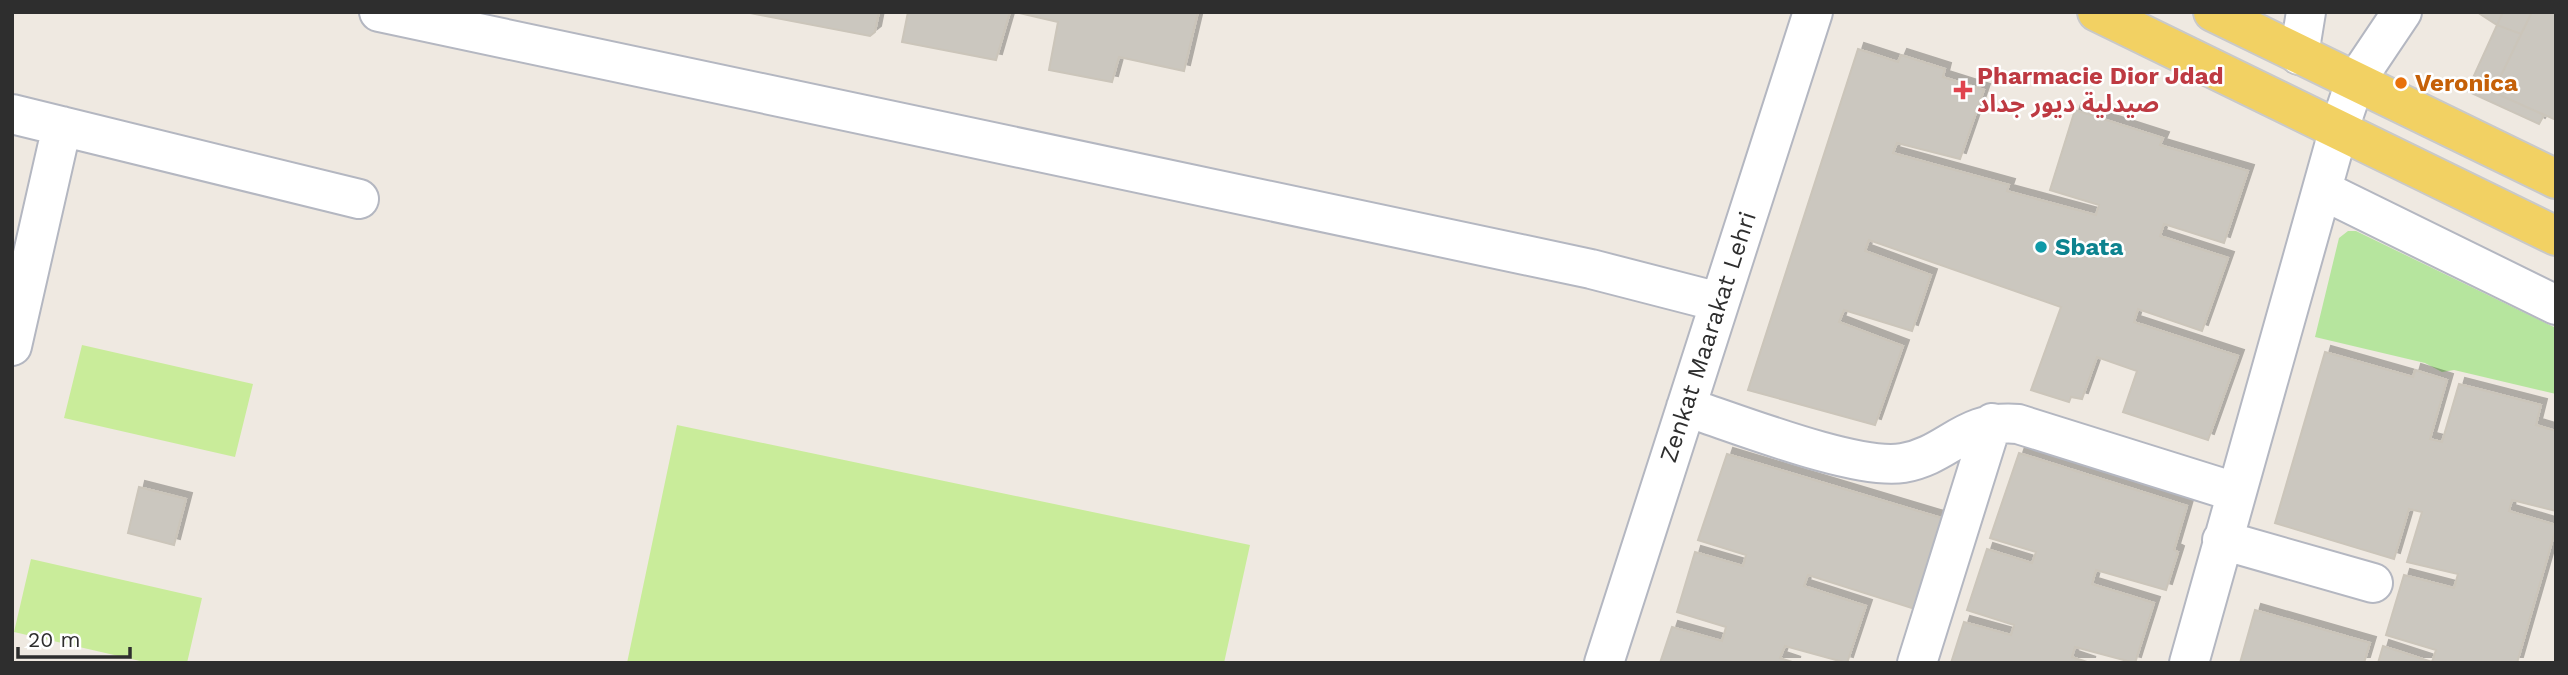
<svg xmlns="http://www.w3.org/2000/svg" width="2568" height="675" viewBox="0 0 2568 675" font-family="'Work Sans','Noto Sans Arabic',sans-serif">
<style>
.green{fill:#b6e59e}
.pitch{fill:#c9ec9a}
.building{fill:#cbc7bf;stroke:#cbc5ba;stroke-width:2;filter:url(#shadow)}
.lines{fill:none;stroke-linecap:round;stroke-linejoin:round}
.minor-casing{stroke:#b4b7c1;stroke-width:42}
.major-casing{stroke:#c9c9c9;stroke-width:42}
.minor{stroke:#fff;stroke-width:38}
.major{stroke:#f2d163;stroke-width:38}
.food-dot{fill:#e8710a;stroke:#fff;stroke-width:2.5}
.health-dot{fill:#e0444e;stroke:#fff;stroke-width:2.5}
.culture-dot{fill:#0f9aa8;stroke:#fff;stroke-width:2.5}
.labels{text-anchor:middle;stroke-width:5;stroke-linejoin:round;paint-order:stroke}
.health-label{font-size:24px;font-weight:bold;fill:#be3a42;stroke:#fff;text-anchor:start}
.food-label{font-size:24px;font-weight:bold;fill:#c56008;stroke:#fff;text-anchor:start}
.culture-label{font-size:24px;font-weight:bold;fill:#0d838f;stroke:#fff;text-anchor:start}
.street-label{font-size:24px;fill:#2e2e2e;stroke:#fff}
</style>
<defs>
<filter id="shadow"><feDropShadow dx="6" dy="-6" stdDeviation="0" flood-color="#0004"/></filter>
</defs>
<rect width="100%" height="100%" fill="#efe9e1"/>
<path class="green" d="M2348,231H2356L2556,328V394L2454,370L2442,372L2425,363L2315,337L2339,238Z"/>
<path class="pitch" d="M82,345L253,384L235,457L64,418Z
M677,425L1250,545L1224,663H627Z
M31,559L202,598L187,663H149L14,632Z"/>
<path class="building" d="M745,12H879L875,32L870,36Z
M908,12H1010L996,60L902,42Z
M1015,12H1198L1184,71L1119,57L1112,82L1049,70L1058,22Z
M2477,12H2503L2497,25Z
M2503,12H2532L2521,34L2497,25Z
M2532,12H2556V120L2493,92Z
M2497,25L2521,34L2493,92L2544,115L2539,124L2467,91Z
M1858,49L1898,62L1901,55L1945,69L1943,77L1984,90L1960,159L1897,143L1893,153L2009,185L2007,191L2096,215L2099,205L2050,190L2075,110L2163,138L2160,145L2248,171L2224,243L2164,224L2160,236L2228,258L2202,331L2138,309L2134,322L2238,356L2208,440L2123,412L2137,371L2097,357L2082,399L2071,397L2069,402L2031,390L2061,307L1869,240L1865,251L1931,275L1912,331L1844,310L1839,322L1903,346L1875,425L1748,390Z
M2325,352L2413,377L2415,370L2447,380L2430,439L2442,442L2459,384L2541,405L2536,425L2556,431V511L2512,500L2509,511L2556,525V528L2517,663H2378L2383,646L2432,662L2436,650L2386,635L2404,575L2454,588L2458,574L2407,562L2422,512L2409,509L2394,559L2275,523Z
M2019,453L2187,506L2174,550L2178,552L2166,590L2096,570L2092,584L2154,603L2135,663L2075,647L2072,657L2090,663H1951L1964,622L2011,635L2014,625L1967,610L1987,549L2032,563L2036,552L1990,538Z
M1727,454L1948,520L1915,609L1808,575L1804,586L1866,606L1847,663L1785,646L1780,658L1795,663H1660L1672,627L1722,641L1726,627L1677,612L1695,552L1743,566L1746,555L1698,540Z
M139,487L186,499L174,545L128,533Z
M2255,610L2370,643L2364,663H2240Z"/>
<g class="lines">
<g class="minor-casing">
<path id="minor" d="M379,12L1591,269L1719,302
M2299,55L2306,12
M12,114L359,199
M2322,190L2556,305
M12,346L62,126
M1686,407C1736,423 1856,471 1903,463C1949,455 1964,419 2018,424L2235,492
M2222,540L2373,583
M1604,663L1813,12
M1917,663L1992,423
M2189,663L2338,132L2355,82L2402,12"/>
</g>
<g class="major-casing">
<path id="major" d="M2097,12L2556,236
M2213,12L2556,179"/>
</g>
<use href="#minor" class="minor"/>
<use href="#major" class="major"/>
</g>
<circle class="food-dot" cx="2401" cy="83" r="7"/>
<path class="health-dot" d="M1959.5 79.5h7v7h7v7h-7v7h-7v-7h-7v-7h7z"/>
<circle class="culture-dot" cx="2041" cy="247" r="7"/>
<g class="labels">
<g class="health-label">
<text x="1977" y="84">Pharmacie Dior Jdad<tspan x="1977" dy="28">صيدلية ديور جداد</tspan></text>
</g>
<g class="food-label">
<text x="2415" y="91">Veronica</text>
</g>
<g class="culture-label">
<text x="2055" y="255">Sbata</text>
</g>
<g class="street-label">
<text transform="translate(1708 337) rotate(-72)" y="8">Zenkat Maarakat Lehri</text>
</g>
</g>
<rect width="2568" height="675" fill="none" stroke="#2e2e2e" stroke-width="28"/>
<path d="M18 647v10h112v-10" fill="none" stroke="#2e2e2e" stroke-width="3.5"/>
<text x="28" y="647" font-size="21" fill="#2e2e2e" stroke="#ffffff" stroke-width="5" paint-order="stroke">20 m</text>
</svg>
